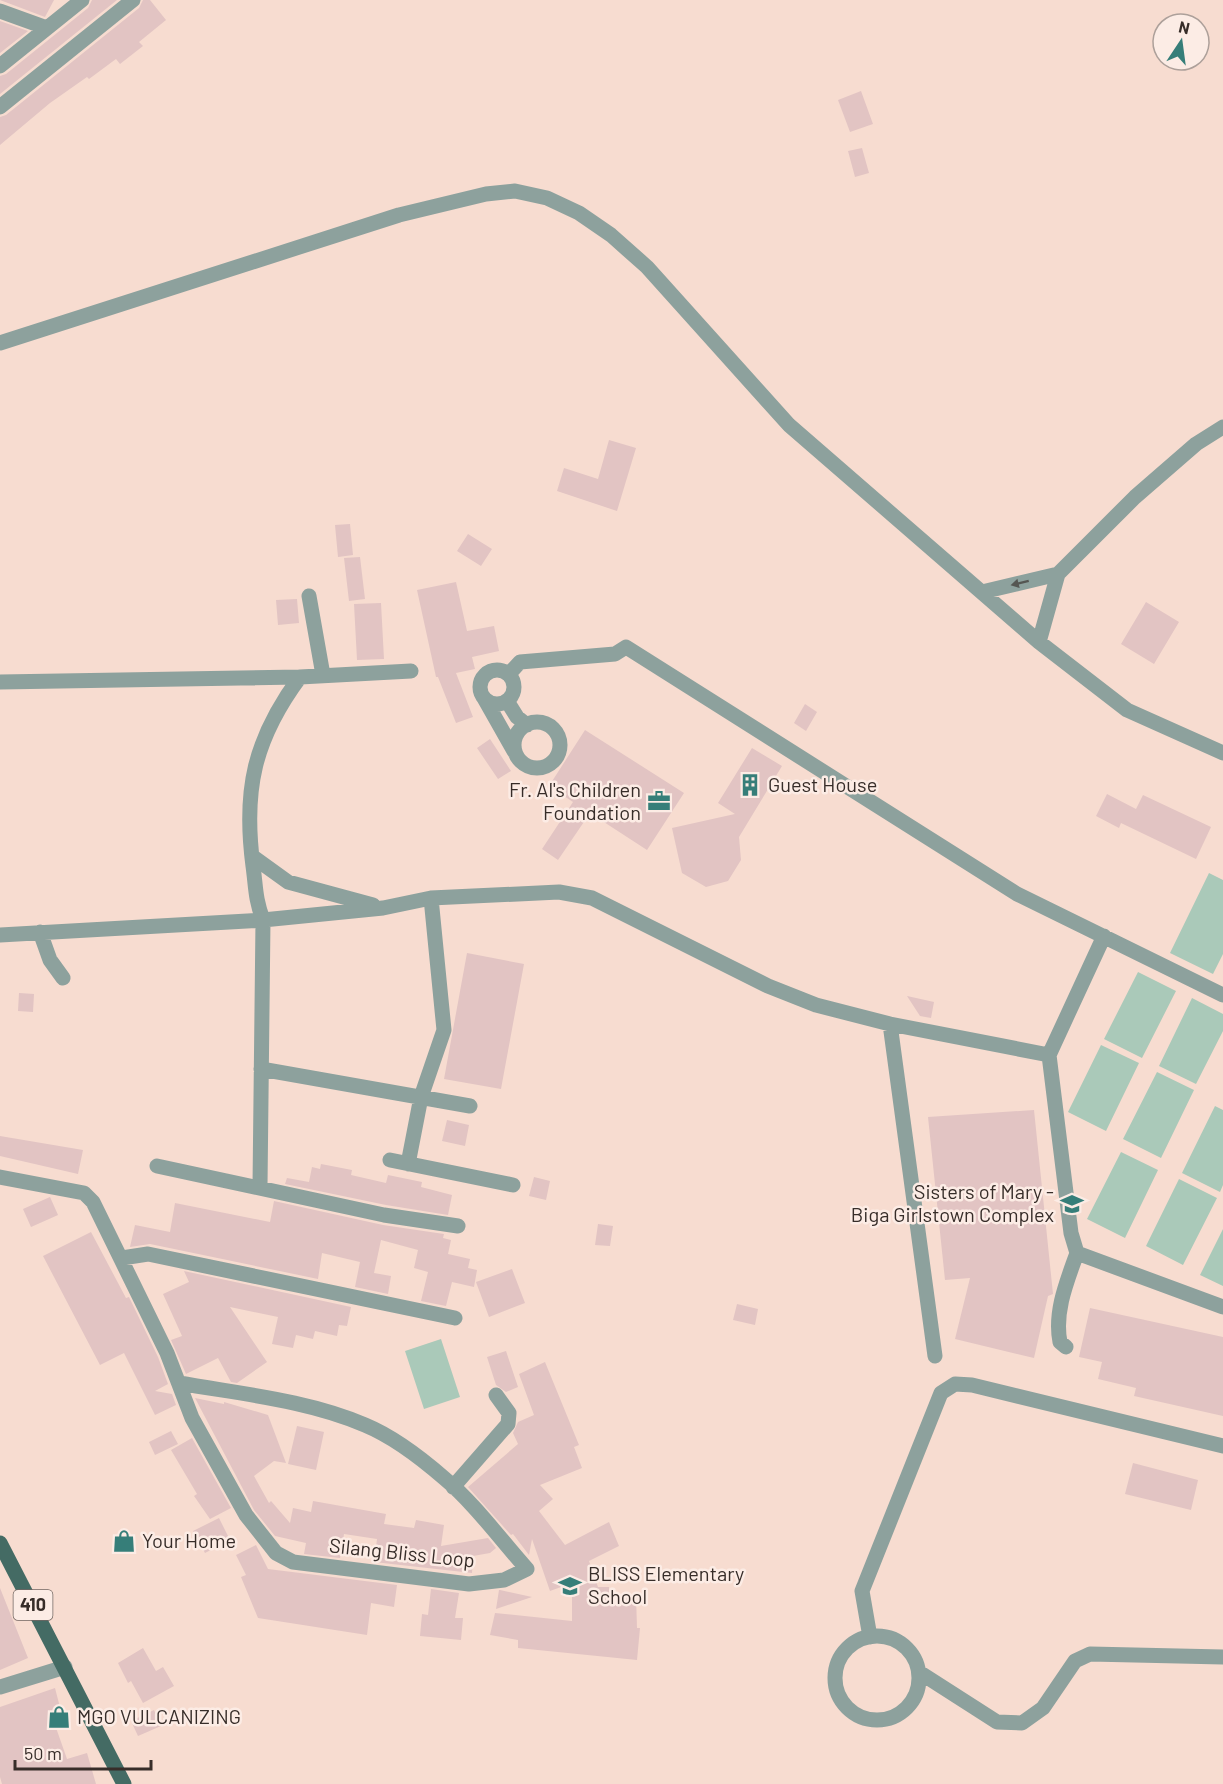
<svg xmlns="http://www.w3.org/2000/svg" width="1223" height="1784" viewBox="0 0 1223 1784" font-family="Barlow,sans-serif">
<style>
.green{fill:#aac9b9}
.building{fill:#e2c4c3}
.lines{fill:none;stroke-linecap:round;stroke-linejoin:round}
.minor{stroke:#8da19d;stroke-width:15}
.major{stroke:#446b64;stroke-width:15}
.oneway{fill:#555652}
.labels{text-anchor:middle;stroke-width:5;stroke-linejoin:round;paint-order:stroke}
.shield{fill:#fcece5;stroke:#726661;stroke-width:1.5}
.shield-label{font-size:18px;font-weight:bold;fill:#372d29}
.poi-label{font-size:20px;fill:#372d29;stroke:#fcece5;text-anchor:start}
.street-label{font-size:20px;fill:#372d29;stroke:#fcece5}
</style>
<rect width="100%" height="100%" fill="#f7dcd0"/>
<path class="green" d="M1209,873L1223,880V954L1213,974L1170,953Z
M1138,972L1176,991L1142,1058L1104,1039Z
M1192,998L1223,1014V1031L1196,1084L1159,1066Z
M1101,1045L1139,1063L1106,1131L1068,1112Z
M1157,1072L1194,1090L1161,1158L1123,1139Z
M1215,1106L1223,1110V1185L1220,1192L1182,1173Z
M1121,1152L1158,1170L1125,1238L1087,1219Z
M1179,1179L1217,1198L1183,1265L1146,1246Z
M1223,1229V1286L1200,1275Z
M441,1339L460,1397L424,1409L405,1351Z"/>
<path class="building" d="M0,0H54L45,17Z
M92,0H117L0,94V76L6,74L88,8Z
M143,0H150L166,20L139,42L143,46L120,64L116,59L89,79L87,77L50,103L0,145V117L6,115L139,8Z
M0,21L28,31L0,53Z
M861,91L873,124L850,132L838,100Z
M862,148L869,173L855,177L848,151Z
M609,440L636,448L617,511L557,491L564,468L598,479Z
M350,524L353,555L338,557L335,525Z
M468,534L492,549L481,566L457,551Z
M360,557L365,599L349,601L344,558Z
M456,582L467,631L494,626L499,651L472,657L475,669L456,673L473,717L456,723L438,677H436L417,590Z
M297,599L299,623L278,625L276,600Z
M1146,602L1179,622L1154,664L1121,644Z
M381,603L384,659L357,660L354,604Z
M805,704L817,712L806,731L794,723Z
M585,730L684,793L647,850L590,813L558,860L542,849L573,802L549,786Z
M490,739L511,771L498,779L477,748Z
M752,748L782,766L739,837L741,860L728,881L706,887L682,873L672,828L735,814L718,803Z
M1107,794L1136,809L1143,795L1211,827L1196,859L1121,823L1119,828L1096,816Z
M467,953L524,964L501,1089L444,1079Z
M19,993L34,994L33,1012L18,1011Z
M907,996L934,1002L931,1018L920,1016Z
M1034,1110L1053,1294L1048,1296L1034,1358L955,1339L970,1278L945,1280L928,1117Z
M447,1120L469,1125L465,1146L442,1141Z
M0,1136L83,1150L78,1174L0,1156Z
M321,1164L352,1170L351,1175L386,1183L388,1175L422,1182L421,1187L452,1195L448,1215L386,1205L285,1184L287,1178L309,1182L312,1167L320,1169Z
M534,1177L550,1181L546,1200L529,1196Z
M50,1197L58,1215L31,1227L23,1209Z
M274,1201L383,1225L444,1234L443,1238L451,1240L448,1254L470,1259L468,1268L477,1270L474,1287L452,1282L446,1306L421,1301L428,1272L414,1268L418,1250L381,1240L374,1273L391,1276L388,1294L355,1287L360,1262L322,1253L318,1279L150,1244L130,1247L135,1225L170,1232L175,1203L270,1222Z
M598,1224L613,1226L610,1246L595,1245Z
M91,1232L126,1298L129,1297L158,1357L168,1384L155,1391L172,1394L176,1405L155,1415L124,1353L100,1365L43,1256Z
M512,1269L525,1303L489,1317L476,1282Z
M184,1271L351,1307L347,1326L339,1325L337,1336L315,1331L313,1339L296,1335L293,1348L272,1344L278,1317L230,1307L267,1362L237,1383L231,1382L218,1358L186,1374L171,1340L182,1336L163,1294L189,1282Z
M737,1304L758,1309L755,1325L733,1320Z
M1090,1308L1223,1337V1416L1134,1396L1136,1388L1098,1379L1102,1362L1079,1357Z
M506,1351L518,1387L506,1392L496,1385L487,1357Z
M545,1362L579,1445L574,1447L582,1468L540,1485L553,1499L539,1511L565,1545L609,1522L619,1546L589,1561L598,1587H609V1596L636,1595L637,1628H640L637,1660L518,1648V1640L490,1635L495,1613L572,1621V1583L550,1591L532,1539L529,1555L513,1534L511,1535L468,1487L518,1444L513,1433L518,1422L534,1415L519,1374Z
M195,1398L224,1404V1402L268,1415L286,1463L274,1461L254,1476L269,1503L271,1501L290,1523L293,1508L311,1512L313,1501L386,1514L384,1524L414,1528L416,1520L444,1525L441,1546L488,1538L496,1548L490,1553L473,1556L472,1573L374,1562L377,1539L344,1534L340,1558L304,1554L306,1543L275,1536L254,1510Z
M297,1426L324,1432L316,1470L288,1464Z
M171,1431L178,1444L155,1455L149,1442Z
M192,1438L231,1508L210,1519L194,1496L197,1494L171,1450Z
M1133,1463L1198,1480L1191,1510L1125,1494Z
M219,1518L230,1540L205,1553L193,1531Z
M256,1545L268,1569L397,1585L394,1607L371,1603L367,1635L258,1618L241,1577L246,1575L236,1555Z
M0,1588L28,1658L0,1670Z
M431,1589L459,1593L455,1618H463L461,1640L420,1636L422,1614L428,1615Z
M499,1590H500L532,1597L496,1609Z
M143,1648L156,1671L163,1667L174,1686L143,1703L131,1681L128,1683L118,1663Z
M55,1688L63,1719L54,1722L67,1759L87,1753L96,1784H2L0,1777V1707Z
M154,1710L161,1726L138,1736L131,1721Z"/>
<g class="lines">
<path class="minor" d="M0,11L47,28
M0,66L82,0
M0,107L133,0
M0,343L399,215L486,194L515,191L547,198L579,213L611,235L647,267L789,425L1039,642L1127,710L1223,753
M982,592L1058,574
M309,596L323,675
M1039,642L1058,574L1135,497L1196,444L1223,427
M480 687a17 17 0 1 1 34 0a17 17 0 1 1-34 0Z
M509,674L520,662L615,654L626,647L1017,894L1223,995
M0,682L300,677L411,671
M484,698L514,751
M507,701L517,717L527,725
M514 745a23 23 0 1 1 46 0a23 23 0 1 1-46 0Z
M252,856L288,882L373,905
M40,932L50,960L63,978
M0,935L263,920L383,908L431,898L559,892L592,898L768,986L816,1005L890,1024L1049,1055
M1104,936L1049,1055L1071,1233L1077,1253L1223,1307
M890,1024L935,1356
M261,1069L470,1106
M390,1160L513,1185
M408,1164L421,1097L444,1030L431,898
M157,1166L384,1215L458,1226
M0,1177L84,1193L93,1202L167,1353L192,1418L246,1515L276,1553L293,1562L469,1584L504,1580L527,1569C501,1540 474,1503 444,1478C421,1458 394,1437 365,1425C307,1400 240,1394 179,1383
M260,1186L263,920C255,898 256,888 253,866C243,790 254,739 300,677
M122,1258L148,1254L455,1318
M1066,1347L1060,1342C1054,1312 1067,1281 1077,1253
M453,1487L508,1424L509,1413L496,1395
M835 1678a42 42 0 1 1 84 0a42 42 0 1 1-84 0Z
M870,1637L862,1591L941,1393L955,1384L972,1385L1223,1446
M919,1672L997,1722L1022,1723L1043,1708L1075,1661L1090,1654L1223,1657
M0,1687L65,1667"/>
<path class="major" d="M0,1543L124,1784"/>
</g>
<defs><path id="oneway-solid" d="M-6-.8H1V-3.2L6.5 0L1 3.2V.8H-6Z" transform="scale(1.5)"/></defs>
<use class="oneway" href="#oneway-solid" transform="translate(1020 583) rotate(166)"/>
<defs>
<g id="building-bare" transform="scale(1.8)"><path d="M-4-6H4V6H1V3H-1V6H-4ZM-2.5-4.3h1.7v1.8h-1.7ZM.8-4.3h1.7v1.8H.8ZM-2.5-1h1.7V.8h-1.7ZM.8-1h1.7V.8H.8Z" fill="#367e79" stroke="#fcece5" stroke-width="2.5" paint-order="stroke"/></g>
<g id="office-bare" transform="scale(1.8)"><path d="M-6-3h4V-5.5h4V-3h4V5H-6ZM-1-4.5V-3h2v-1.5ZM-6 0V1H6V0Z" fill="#367e79" stroke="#fcece5" stroke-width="2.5" paint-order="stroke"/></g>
<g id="school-bare" transform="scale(1.8)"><path d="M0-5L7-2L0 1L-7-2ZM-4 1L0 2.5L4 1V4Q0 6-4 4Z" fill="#367e79" stroke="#fcece5" stroke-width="2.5" paint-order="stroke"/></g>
<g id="shop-bare" transform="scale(1.8)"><path d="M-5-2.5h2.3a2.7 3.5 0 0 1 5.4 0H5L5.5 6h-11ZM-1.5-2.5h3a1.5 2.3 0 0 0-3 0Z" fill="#367e79" stroke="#fcece5" stroke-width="2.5" paint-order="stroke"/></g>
</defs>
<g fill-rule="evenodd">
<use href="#building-bare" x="750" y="785"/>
<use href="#office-bare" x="659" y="801"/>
<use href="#school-bare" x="1072" y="1204"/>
<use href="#shop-bare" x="124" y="1541"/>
<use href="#school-bare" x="570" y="1586"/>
<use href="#shop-bare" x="59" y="1717"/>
</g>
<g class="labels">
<rect class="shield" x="13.5" y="1590" width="39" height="30" rx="4.5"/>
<g class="shield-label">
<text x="33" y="1611">410</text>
</g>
<g class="poi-label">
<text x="768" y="792">Guest House</text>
<text x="641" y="797" text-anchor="end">Fr. Al's Children<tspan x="641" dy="23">Foundation</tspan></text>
<text x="1054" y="1199" text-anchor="end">Sisters of Mary -<tspan x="1054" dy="23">Biga Girlstown Complex</tspan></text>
<text x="142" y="1548">Your Home</text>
<text x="588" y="1581">BLISS Elementary<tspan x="588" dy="23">School</tspan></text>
<text x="77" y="1724">MGO VULCANIZING</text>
</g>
<g class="street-label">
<text transform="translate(402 1553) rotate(6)" y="7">Silang Bliss Loop</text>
</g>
</g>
<g transform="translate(1181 42) rotate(13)"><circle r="28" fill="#fcece5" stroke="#ada09a" stroke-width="1.5"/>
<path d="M0-4.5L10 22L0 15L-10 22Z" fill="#367e79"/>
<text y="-9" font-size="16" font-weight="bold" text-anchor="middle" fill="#372d29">N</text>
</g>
<path d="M15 1760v9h136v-9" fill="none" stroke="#372d29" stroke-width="3"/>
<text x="24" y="1760" font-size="18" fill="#372d29" stroke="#fcece5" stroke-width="4.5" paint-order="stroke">50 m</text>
</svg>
